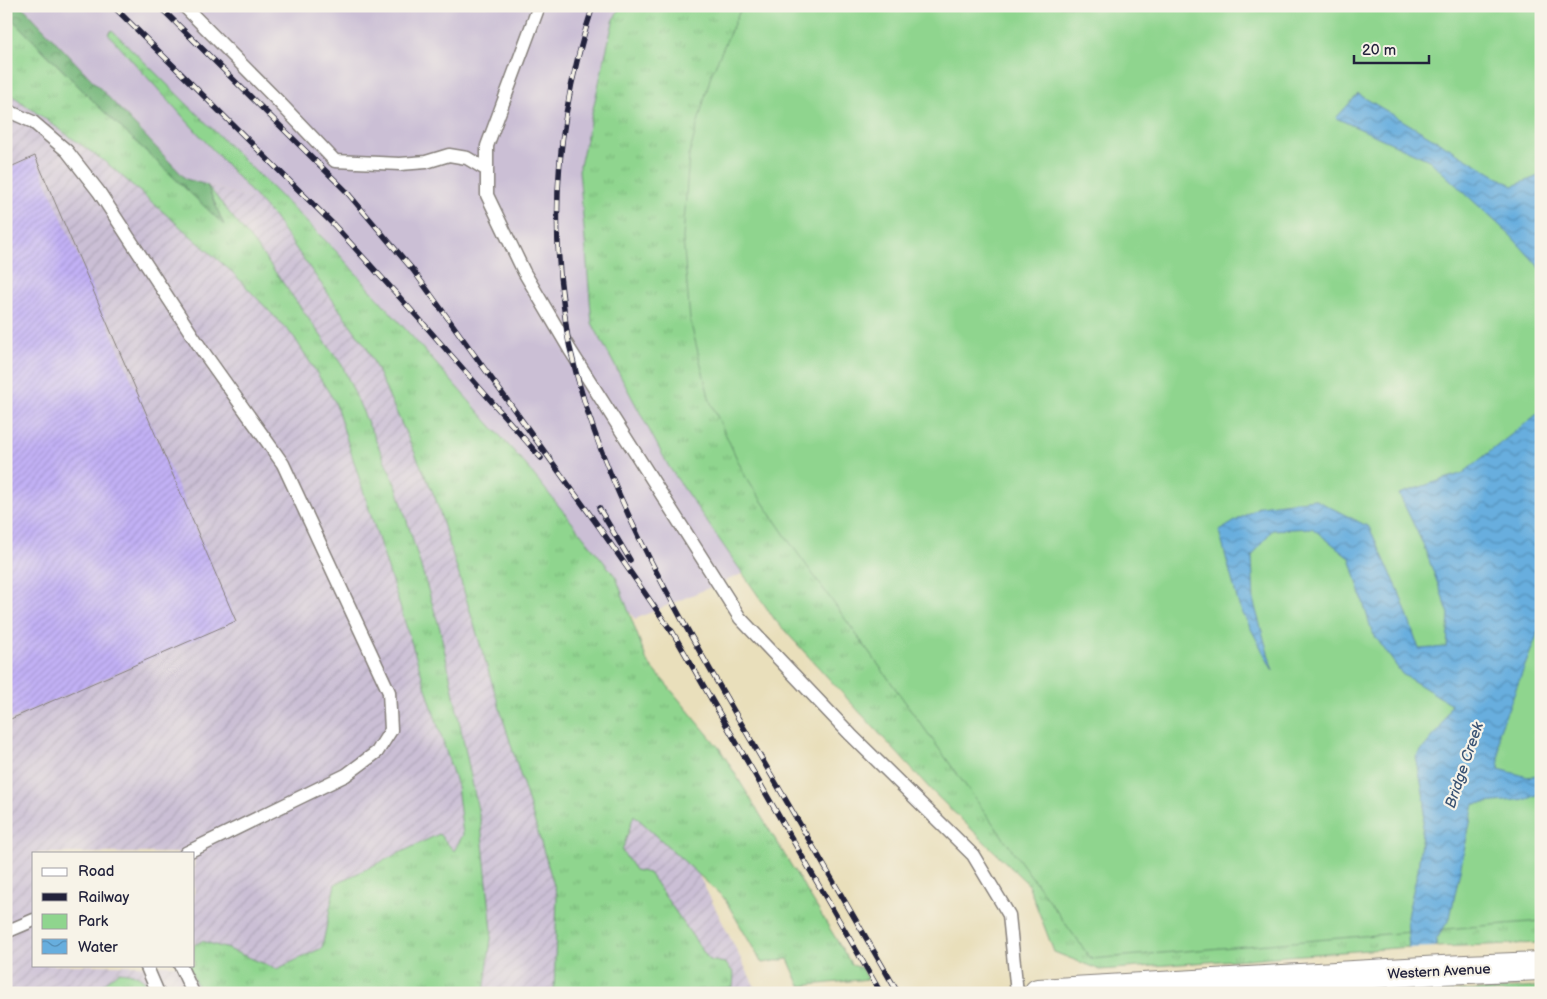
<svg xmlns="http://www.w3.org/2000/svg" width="1547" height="999" viewBox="0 0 1547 999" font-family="'Balsamiq Sans',sans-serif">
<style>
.industrial{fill:url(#industrial-furrows);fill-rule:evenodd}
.railway{fill:#cbbfd5}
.grass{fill:url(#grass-tufts);stroke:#587c64}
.forest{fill:url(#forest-crowns);stroke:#4a6c5a}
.wetland{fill:url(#wetland-marsh);stroke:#587c64}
.park{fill:#8fd58e;stroke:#587c64}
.water{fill:url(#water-waves);stroke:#44688c}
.pier{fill:#e9dfbb}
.building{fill:url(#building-hatch)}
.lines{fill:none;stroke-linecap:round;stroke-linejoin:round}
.service-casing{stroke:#86807b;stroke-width:15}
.tertiary-casing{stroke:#86807b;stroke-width:30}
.service{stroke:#fff;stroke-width:12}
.tertiary{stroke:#fff;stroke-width:28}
.rail-casing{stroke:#22223b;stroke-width:5.5}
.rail{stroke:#f7f3e8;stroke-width:4;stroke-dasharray:11;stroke-linecap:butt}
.labels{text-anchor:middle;stroke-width:4.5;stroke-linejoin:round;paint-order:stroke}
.street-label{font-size:14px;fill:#22223b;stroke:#f7f3e8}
.water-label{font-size:15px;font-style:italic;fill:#3a5374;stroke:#f7f3e8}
</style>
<defs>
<pattern id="industrial-furrows" width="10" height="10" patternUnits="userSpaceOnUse" patternTransform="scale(1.25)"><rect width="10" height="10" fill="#cbbfd5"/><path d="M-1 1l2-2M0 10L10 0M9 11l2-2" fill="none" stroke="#aea4b8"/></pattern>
<pattern id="grass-tufts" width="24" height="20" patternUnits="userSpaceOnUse" patternTransform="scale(1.25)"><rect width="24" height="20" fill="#8fd58e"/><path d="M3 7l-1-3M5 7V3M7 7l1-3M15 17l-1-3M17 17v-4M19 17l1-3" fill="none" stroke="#7bb77b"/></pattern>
<pattern id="forest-crowns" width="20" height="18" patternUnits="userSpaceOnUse" patternTransform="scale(1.25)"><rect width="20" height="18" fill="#73b679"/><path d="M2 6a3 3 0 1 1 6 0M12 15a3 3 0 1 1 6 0" fill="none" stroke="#5e9464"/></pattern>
<pattern id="wetland-marsh" width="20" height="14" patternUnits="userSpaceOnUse" patternTransform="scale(1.25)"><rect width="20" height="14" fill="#8fd58e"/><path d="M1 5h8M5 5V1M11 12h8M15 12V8" fill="none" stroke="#7bb77b"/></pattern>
<pattern id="water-waves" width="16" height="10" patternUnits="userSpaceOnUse" patternTransform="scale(1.25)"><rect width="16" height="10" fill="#67aede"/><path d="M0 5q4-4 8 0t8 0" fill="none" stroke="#548db5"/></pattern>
<pattern id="building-hatch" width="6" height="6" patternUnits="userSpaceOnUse" patternTransform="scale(1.25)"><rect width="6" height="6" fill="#c2b1f5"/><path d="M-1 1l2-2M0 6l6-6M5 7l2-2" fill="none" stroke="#a698d3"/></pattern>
</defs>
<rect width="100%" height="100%" fill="#f7f3e8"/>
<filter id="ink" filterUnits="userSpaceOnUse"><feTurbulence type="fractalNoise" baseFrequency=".02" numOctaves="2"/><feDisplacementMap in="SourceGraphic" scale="10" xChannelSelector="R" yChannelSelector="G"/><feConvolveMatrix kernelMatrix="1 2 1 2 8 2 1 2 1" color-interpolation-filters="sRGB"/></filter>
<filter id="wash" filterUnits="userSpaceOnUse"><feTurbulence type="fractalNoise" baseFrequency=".0096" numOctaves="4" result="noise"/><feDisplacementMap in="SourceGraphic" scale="20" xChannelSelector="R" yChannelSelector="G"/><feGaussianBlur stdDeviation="1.12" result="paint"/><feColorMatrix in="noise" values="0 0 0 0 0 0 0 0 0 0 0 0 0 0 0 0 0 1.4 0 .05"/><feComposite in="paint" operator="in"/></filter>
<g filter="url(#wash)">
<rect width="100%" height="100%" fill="#e9dfbb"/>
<path class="industrial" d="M6,6H22L186,179L291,210L591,661L758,993H6ZM34,853H194V965H34Z"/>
<path class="railway" d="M22,6H671L704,466L782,557L635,619L497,440L291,210L186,179Z"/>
<path class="grass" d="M620,6H823L822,526L1407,916L1409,947L1100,970L1054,952L1028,884L933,792L775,620L669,467L592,323L579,170L613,22Z
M6,13L97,105L223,223L207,185L260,251L342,365L397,488L440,629L481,824L492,931L484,993H200L188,965H194V945L202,941L228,949L277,969L322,948L335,884L439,834L454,851L463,835L457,786L335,402L294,337L232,272L108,164L6,91Z
M112,30L337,252L525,464L616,577L647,661L720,749L852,965L862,968L868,979L800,986L788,959L762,963L724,898L634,815L622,851L635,870L649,873L709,960L725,963L734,973L733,987L667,993H554L557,895L435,497L367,348L272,215L108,34Z
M1541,908V943L1436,947V940L1450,918Z
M119,972C137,974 144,975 151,993H102L105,983Z"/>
<path class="forest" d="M6,6H22L186,179L207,185L224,225L97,105L6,13Z"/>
<path class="wetland" d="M1541,987V993H1443V992Z"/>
<path class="park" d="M742,6H1541V921L1091,959L791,544L745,476L710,401L690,320L683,238L689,155L711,75Z"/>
<path class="water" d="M1358,94L1513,186L1541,175V269L1511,236L1429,160L1336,118Z
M1541,411V625L1499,732V769L1528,777L1541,774V793L1528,799L1474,804L1450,918L1436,940L1435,993H1411L1407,916L1418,870L1425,803L1416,757L1440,728L1451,704L1402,674L1372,632L1350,558L1312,528L1272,530L1252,556L1254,603L1273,671L1239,606L1219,531L1260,506L1314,499L1369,527L1398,589L1419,649L1447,647L1449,614L1423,544L1399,494L1463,473Z"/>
<path class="pier" d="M1438,947L1437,993H1409L1406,948Z"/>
<g id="blocks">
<path class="building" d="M35,156L236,621L6,721V169Z"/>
</g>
</g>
<g filter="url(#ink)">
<use href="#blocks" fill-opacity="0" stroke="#86807b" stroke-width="1"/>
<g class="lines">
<g class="service-casing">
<path id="service" d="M184,6L277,100L335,161L400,164L426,162L449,155L467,158L487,170
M539,6L487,146V195L524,272L570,350L740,618L851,735L973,855L1009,915L1017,993
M6,110L33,122L67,151L99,192L202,350L283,464L389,692L391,730L377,752L346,775L186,853
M6,932L34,920
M146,965L158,993
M180,965L193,993"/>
</g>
<g class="tertiary-casing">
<path id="tertiary" d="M1038,993L1442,970L1541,966"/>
</g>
<use href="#service" class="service"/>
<use href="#tertiary" class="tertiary"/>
<g class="rail-casing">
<path id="rail" d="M113,6L334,225L422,322L541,458
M159,6L345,190L413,270L599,527L674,635
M593,6C560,105 549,206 564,309C566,323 567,338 571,352C601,483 671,602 738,718C791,809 845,901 898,993
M599,508L630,560
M672,631L881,993"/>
</g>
<use href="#rail" class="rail"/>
</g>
</g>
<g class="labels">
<g class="street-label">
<text transform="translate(1439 971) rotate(-3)" y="5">Western Avenue</text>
</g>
<g class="water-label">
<text transform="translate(1464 765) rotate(-71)" y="5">Bridge Creek</text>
</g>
</g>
<rect width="1547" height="999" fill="none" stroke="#f7f3e8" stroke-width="25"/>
<rect x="32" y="852" width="162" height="115" fill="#f7f3e8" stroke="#a29fa3"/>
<rect x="42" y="868" width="25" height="8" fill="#ffffff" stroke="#a29fa3"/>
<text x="78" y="876" font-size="15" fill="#22223b">Road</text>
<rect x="42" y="893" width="25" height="8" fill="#22223b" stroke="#a29fa3"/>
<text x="78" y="902" font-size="15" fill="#22223b">Railway</text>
<rect x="42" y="914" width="25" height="15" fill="#8fd58e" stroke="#a29fa3"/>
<text x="78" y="926" font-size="15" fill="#22223b">Park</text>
<rect x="42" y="939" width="25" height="15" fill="url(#water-waves)" stroke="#a29fa3"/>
<text x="78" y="952" font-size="15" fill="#22223b">Water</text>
<path d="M1354 55v8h75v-8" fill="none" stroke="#22223b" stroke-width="2.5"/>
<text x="1362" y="55" font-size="15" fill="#22223b" stroke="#f7f3e8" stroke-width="4" paint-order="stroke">20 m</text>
</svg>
